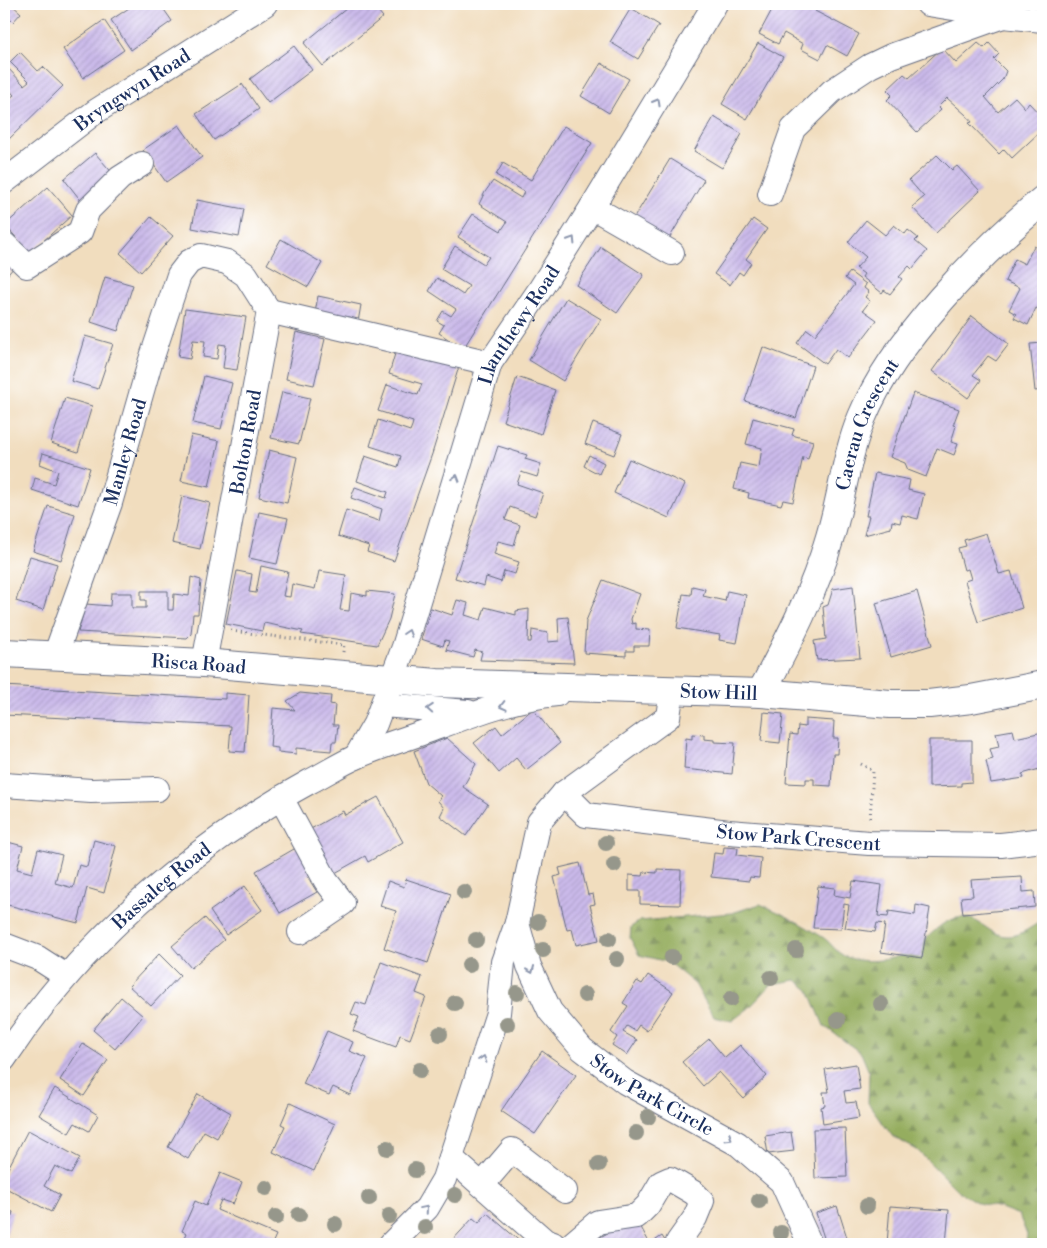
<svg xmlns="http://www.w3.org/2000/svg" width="1047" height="1248" viewBox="0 0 1047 1248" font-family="'Libre Bodoni',serif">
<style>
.forest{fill:url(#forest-firs);stroke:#586e5e}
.building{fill:url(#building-hatch)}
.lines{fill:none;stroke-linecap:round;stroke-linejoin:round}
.minor-casing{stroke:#666c80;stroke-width:26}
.major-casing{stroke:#666c80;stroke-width:30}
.path{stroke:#666c80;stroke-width:3;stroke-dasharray:1 4;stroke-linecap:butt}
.minor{stroke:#fff;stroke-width:24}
.major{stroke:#fff;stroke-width:28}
.tree{fill:#96978b}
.oneway{stroke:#8d97ae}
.labels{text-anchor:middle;stroke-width:4.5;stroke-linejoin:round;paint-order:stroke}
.street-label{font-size:19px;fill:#1b2f5e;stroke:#fff}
</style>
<defs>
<pattern id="forest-firs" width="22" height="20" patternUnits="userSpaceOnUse" patternTransform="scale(1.25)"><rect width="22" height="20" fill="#95ad5f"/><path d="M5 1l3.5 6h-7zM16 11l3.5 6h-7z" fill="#798d52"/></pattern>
<pattern id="building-hatch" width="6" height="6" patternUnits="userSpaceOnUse" patternTransform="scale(1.25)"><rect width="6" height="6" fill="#cbbaea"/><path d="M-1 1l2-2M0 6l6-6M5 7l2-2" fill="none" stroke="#aea0cb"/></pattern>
</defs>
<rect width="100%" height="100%" fill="#fff"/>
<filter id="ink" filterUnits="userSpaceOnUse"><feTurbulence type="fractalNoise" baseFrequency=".02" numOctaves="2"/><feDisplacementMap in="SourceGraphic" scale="10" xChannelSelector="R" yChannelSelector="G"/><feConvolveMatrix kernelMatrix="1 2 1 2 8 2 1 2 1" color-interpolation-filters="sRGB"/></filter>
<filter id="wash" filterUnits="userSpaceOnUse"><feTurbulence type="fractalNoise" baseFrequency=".0096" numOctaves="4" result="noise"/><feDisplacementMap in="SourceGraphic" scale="20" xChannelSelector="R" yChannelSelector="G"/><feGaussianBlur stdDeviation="1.12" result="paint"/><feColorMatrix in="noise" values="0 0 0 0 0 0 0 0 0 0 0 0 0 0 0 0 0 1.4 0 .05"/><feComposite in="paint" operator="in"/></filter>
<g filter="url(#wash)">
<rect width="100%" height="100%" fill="#f1ddbe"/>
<path class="forest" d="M760,904C782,913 804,925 824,938C831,943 836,952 844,956C862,964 889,961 907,953C925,945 936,922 957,918C980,914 988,937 1009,936C1022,936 1032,925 1043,921V1244H1026L1027,1235L1019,1215L1001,1208L978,1203L958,1191L917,1150L893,1137L868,1103L869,1072L861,1053L824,1026L809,990L796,980L772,984L749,1008L732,1021L714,1017L695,984L668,962L639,955L630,938L631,927L640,921L732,913Z"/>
<g id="blocks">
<path class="building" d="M4,4H11L21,13L13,22L4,13Z
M135,4H160L172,21L131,50L111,20Z
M352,4H372L383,17L323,66L304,43Z
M775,4L779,6L780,4H819L815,11L859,34L847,56L827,45L820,59L801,49L803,44L784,33L778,44L759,34Z
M631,8L659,25L638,59L610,42Z
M104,20L124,50L83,78L63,49Z
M758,43L783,57L747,119L722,104Z
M978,43L984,48L989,43L999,54L994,59L1006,71L1003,79L985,97L998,112L1015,97L1025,108L1029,103L1043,118V129L1012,158L1004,149L999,154L969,123L972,122L966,115L947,98L938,107L941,110L917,132L887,100L892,95L887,90L904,74L909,78L942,48L956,63Z
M294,46L312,70L268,103L250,79Z
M20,52L38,71L43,67L63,86L5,143L4,92L10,98L14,95L4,84V68L6,66L24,85L29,81L10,62Z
M601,63L629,79L609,113L581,96Z
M242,84L259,109L214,140L196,114Z
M714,117L742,134L722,168L694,151Z
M179,125L202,157L166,182L143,150Z
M564,126L592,143L463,349L439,333L444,325L437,321L443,311L451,316L456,309L429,291L437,278L463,295L469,286L441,269L455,246L484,264L489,257L458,237L473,214L501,231L507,222L479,204L485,192L493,181L521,198L524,192L496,175L503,163L531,180Z
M95,153L114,175L82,202L64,179Z
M937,155L952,170L957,166L980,191L936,233L912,207L924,197L909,180Z
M670,159L704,180L667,242L632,221Z
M48,187L72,215L30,253L5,225Z
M197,200L244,209L239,237L192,228Z
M151,217L173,236L141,272L120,253Z
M753,219L767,229L746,259L751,263L743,275L739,272L730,285L714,274Z
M866,220L885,235L894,225L905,234L908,230L918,238L915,241L927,251L912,269L909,266L899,277L902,279L890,294L884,290L882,293L862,277L864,274L856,268L866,257L848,242Z
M281,239L322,263L308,287L267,264Z
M1034,246L1043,251V311L1036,308L1028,325L1014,318L1016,314L1009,310L1020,288L1005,281L1015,259L1025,264Z
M601,247L644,275L617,313L576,285Z
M4,258L14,267L4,279Z
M850,272L866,284L864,288L869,292L865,297L870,301L863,310L877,320L848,358L836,349L825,364L797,343L807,329L815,335L854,285L845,278Z
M105,277L133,285L118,331L91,322Z
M318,296L361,305L358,322L315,313Z
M566,298L601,319L563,381L529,360Z
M185,309L246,317L237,370L223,368L226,345L219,344L217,359L203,357L205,341L193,340L190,359L178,357Z
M972,316L1009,344L996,361L988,356L973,375L981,380L968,398L932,371Z
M296,332L325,339L314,385L286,379Z
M85,336L113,344L98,389L71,381Z
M1043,343V390L1035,391L1030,344Z
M397,347L461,360L432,454L394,561L367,552L369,546L338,536L346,510L379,521L382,509L351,498L355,487L386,498L388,492L357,481L365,456L398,467L401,456L370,446L378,420L410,431L412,426L413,422L378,411L387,385L418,395L420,389L422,384L389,374Z
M763,347L813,366L796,418L745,401Z
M204,376L232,383L221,429L193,423Z
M517,377L555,390L541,434L503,421Z
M282,392L310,398L299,444L271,438Z
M913,393L959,409L953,425L956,426L951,442L958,444L954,455L937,448L926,477L908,470L905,463L890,457Z
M65,398L92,406L78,452L51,443Z
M1043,411V431L1038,412Z
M753,418L794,429L792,435L813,441L808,459L803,457L793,502L783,500L781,505L748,498L749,493L734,489L740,463L759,467L762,448L746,444Z
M593,423L622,434L614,455L585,444Z
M191,435L219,441L209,487L181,481Z
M498,446L527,455L525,459L541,464L537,477L521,472L517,484L543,493L535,516L510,507L505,520L520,525L514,545L498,541L494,554L519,562L515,574L504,571L501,582L486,577L484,586L455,578Z
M269,450L297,457L287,503L259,497Z
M43,453L90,468L78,505L32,490L35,478L54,484L58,471L40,464Z
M589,455L604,463L599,474L584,466Z
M629,459L685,484L669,518L614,493Z
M875,473L910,480L908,490L924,494L918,519L902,515L900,523L892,521L891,528L864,535L869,516H866Z
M182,496L210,503L200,549L172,543Z
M48,506L75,514L61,560L33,551Z
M259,512L288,518L277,564L249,558Z
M986,533L999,574L1011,571L1022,608L978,622L965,581L971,579L968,569L964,570L958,548L966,546L964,540Z
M30,556L57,564L43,610L16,601Z
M261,566L288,572L283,596L290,597L292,584L315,589L319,571L346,575L340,610L349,611L351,593L367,596V591L395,594L389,619L377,645L301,634L303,631L264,623L262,631L226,624L237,571L252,574L249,592L256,593Z
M191,577L201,580L198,614H193L191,634L187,638L78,632L86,604L110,606L111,593H132V608H146V600H141V591H168V610H173L174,594L189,596Z
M603,580L640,594L631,619L632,624L636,623V629L650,630L649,646H634V651H626V656L584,653L586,621Z
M692,586L705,589L703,596L725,601L727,591L746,595L737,643L719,640L720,635L677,628L683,594L691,595Z
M853,586L860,658L817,660L814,641L826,639L823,607L828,605L833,589Z
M917,591L932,645L891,657L876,603Z
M457,600L468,603L465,615L481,620L485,607L516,615V611L529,609L528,642H531L532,630L548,633V642L559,641L558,618L568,617L574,663L480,660L482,652L475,650L473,657L446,650L449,641L445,640L443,646L421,639L431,608L452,615Z
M4,686L225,699V693L249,695L245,752L229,751L231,726L4,715Z
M300,693L331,696L330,704L335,705L333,725H338L336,742H332L331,751L296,748V754L278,752V748L270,747L273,708L295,710L287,701Z
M533,709L560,743L526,770L516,758L499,773L474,743L496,726L502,734Z
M764,712L783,714L780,743L761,741Z
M805,719L834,721L833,738H838L837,754H833L831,786L814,785V779H806V784L786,783L790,734L797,735L798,726L805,727Z
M1013,730L1015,738L1043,732V768L1022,774L1024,778L991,783L986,761L993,759L990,749L999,747L996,733Z
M692,734L704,735V739L714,740V742L735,743L732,774L684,769L686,738L692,739Z
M447,738L476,764L463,787L488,804L466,836L440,816L444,808L438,801L441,796L426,783L414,751Z
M929,740H972V782L961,783V786L929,787Z
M378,797L403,842L368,862L365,856L328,877L323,867L307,876L317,892L280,913L256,871L313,838L309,830L343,811L345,815Z
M94,840L116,846L104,893L87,888L78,923L4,904V841L23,846L17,869L32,873L38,849L62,855L55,883L73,888L79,865L87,867Z
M724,847L738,848L737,855L761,858L759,878L750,877L749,881L711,877L714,853L723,854Z
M580,863L588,895L593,894L595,904L590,905L599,940L576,945L572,929L567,930L554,877L561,875L559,868Z
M657,869L681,870L680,905L640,904V891H629V875L643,876L644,872L657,873Z
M1022,877L1023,892L1034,891L1035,907L963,914L961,897L973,896L971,880Z
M406,879L451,894L428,963L384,948L396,911L380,906L388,881L404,887Z
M853,881L882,885L878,916L888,917L889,911L915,915L916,905L930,908L922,958L881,952L885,924L877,923L875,932L845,928L849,905L844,904L841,929L813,928L818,886L835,888L834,895L850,898Z
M245,886L262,910L226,935L210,911Z
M205,918L224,940L191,968L172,946Z
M159,954L180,975L151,1006L129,986Z
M381,962L422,977L416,993L426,997L410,1039L400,1035L396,1047L353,1031L359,1017L351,1014L356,1002L366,1005Z
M648,975L673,992L647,1031L639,1025L635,1031L627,1026L623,1032L637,1040L627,1055L612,1045L617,1037L611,1032L628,1006L623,1003L637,981L642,984Z
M121,997L143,1016L115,1049L93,1030Z
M327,1031L353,1042L349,1051L367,1058L350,1095L333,1087L329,1095L303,1084Z
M709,1039L725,1058L740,1045L767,1076L743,1098L719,1072L703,1086L682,1062Z
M83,1044L108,1060L84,1096L60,1080Z
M542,1051L576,1075L535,1134L501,1111Z
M856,1064L860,1089L844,1091L846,1103L856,1102L859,1118L823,1124L821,1107L825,1106L823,1092H829L825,1069Z
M55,1088L98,1115L89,1131L75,1123L69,1133L39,1115Z
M198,1094L231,1113L217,1138L204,1131L188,1159L168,1147Z
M290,1103L335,1124L314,1171L273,1152L285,1126L281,1124Z
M845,1128L847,1177L815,1178L813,1129Z
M28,1130L80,1158L71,1174L55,1166L44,1186L60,1195L51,1212L4,1187V1176Z
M791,1132L794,1151L768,1154L765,1136Z
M220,1173L242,1182L233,1204L221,1200L217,1210L276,1235L272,1244H182L187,1233L182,1231L195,1201L206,1206Z
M837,1206L849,1244H826L816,1213Z
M890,1206L949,1210L946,1244H887Z
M4,1209L13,1212L4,1242Z
M487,1213L523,1244H449L473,1218L479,1223Z
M636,1218L650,1244L662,1236L667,1244H587Z"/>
</g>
</g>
<g filter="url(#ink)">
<use href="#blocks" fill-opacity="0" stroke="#666c80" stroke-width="1"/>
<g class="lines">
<g class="minor-casing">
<g id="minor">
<path d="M928,4L1003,16L1043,20"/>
<path id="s1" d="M4,182L95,112L265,4"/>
<path d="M770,194L793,129L832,91L870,66L891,56L1003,16"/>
<path d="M592,207L672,253"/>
<path d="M4,244L27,266L80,232L88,210L120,178L142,164"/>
<path d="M269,311L490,363"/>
<path id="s2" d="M55,656L110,503L149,366L179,275L189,262L201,256L227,262L246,275L269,311L204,663"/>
<path d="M383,705L468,712"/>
<path id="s3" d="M356,757L375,724L404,647L490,363L541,288L592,207L715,4"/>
<path d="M4,785L91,791L157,789"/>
<path id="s4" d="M564,793L586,815L729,832L869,843L1001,845L1043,840"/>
<path d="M281,798L326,881L343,903L300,932"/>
<path id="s5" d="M517,923L529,966L550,1011L582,1049L625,1082L738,1144L782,1182L810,1244"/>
<path d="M4,945L38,958L66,976"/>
<path id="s6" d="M4,1059C80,944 188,848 309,782C325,774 340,764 356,757C380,746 406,739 430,730C471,715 514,698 557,694"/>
<path d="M451,1158L545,1241L553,1244"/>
<path d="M482,1185L512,1150L565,1191"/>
<path d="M391,1244L427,1208L444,1179L498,1013L503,962L517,923L539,822L564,793L668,717L672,689"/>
<path d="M572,1244L598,1222L637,1216L648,1205L661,1183L670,1179L694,1193L702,1201L695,1218L678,1242"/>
</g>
</g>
<g class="major-casing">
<g id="major">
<path id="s7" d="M4,653L204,663L437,683L761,693L890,704H929L971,699L1043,685"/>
<path id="s8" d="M761,693C788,642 814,593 830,537C842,498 846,455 862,417C894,340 980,253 1043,200"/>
</g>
</g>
<path class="path" d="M231,631L344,645L343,652
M861,764L873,771L870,820"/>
<use href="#minor" class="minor"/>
<use href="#major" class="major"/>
</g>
<g class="tree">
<circle cx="606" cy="843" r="8"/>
<circle cx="614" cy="865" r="8"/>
<circle cx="464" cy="892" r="8"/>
<circle cx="538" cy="922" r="8"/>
<circle cx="609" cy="939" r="8"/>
<circle cx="476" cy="940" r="8"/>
<circle cx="543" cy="950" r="8"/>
<circle cx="796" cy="950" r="8"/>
<circle cx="672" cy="957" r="8"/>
<circle cx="617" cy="959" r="8"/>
<circle cx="469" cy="965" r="8"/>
<circle cx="771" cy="978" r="8"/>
<circle cx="517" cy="993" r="8"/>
<circle cx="585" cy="995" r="8"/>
<circle cx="731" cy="999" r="8"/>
<circle cx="455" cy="1003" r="8"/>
<circle cx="881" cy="1004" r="8"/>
<circle cx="838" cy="1020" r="8"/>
<circle cx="507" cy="1024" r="8"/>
<circle cx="440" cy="1034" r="8"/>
<circle cx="420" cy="1070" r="8"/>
<circle cx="648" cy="1117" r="8"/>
<circle cx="636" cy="1133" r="8"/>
<circle cx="387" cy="1148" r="8"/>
<circle cx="599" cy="1164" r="8"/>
<circle cx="415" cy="1170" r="8"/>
<circle cx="266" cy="1188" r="8"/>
<circle cx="455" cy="1195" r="8"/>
<circle cx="369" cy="1198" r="8"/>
<circle cx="759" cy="1201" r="8"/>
<circle cx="867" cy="1206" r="8"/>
<circle cx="299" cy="1215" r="8"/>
<circle cx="389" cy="1216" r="8"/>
<circle cx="276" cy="1217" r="8"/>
<circle cx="335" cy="1224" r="8"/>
<circle cx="425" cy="1227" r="8"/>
<circle cx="781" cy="1233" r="8"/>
</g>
<defs><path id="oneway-chevron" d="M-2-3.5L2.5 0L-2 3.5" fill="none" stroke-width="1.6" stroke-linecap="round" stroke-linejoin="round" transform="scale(1.25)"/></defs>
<g class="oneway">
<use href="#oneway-chevron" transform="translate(657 102) rotate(-60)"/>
<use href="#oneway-chevron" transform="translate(572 240) rotate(-58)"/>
<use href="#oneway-chevron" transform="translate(456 478) rotate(-74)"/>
<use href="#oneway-chevron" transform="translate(408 633) rotate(-72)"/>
<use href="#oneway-chevron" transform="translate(503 706) rotate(166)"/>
<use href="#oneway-chevron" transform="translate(430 709) rotate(-176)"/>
<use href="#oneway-chevron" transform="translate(531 970) rotate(67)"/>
<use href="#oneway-chevron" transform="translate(483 1059) rotate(-72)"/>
<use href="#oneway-chevron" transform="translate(729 1138) rotate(32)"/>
<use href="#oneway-chevron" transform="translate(425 1209) rotate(-50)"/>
</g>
</g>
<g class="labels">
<g class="street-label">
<text dy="7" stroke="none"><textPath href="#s1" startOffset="158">Bryngwyn Road</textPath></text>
<text dy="7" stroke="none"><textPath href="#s3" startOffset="464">Llanthewy Road</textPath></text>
<text dy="7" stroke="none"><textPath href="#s8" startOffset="290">Caerau Crescent</textPath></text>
<text transform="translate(245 442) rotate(-80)" y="7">Bolton Road</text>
<text dy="7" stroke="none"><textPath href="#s2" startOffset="216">Manley Road</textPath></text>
<text dy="7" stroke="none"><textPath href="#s7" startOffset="195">Risca Road</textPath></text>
<text dy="7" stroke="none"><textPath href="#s7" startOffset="716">Stow Hill</textPath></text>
<text dy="7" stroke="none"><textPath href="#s4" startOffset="245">Stow Park Crescent</textPath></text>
<text dy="7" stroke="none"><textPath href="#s6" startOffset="235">Bassaleg Road</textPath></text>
<text dy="7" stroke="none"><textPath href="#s5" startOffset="228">Stow Park Circle</textPath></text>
</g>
</g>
<rect width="1047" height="1248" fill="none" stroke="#fff" stroke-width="20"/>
</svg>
